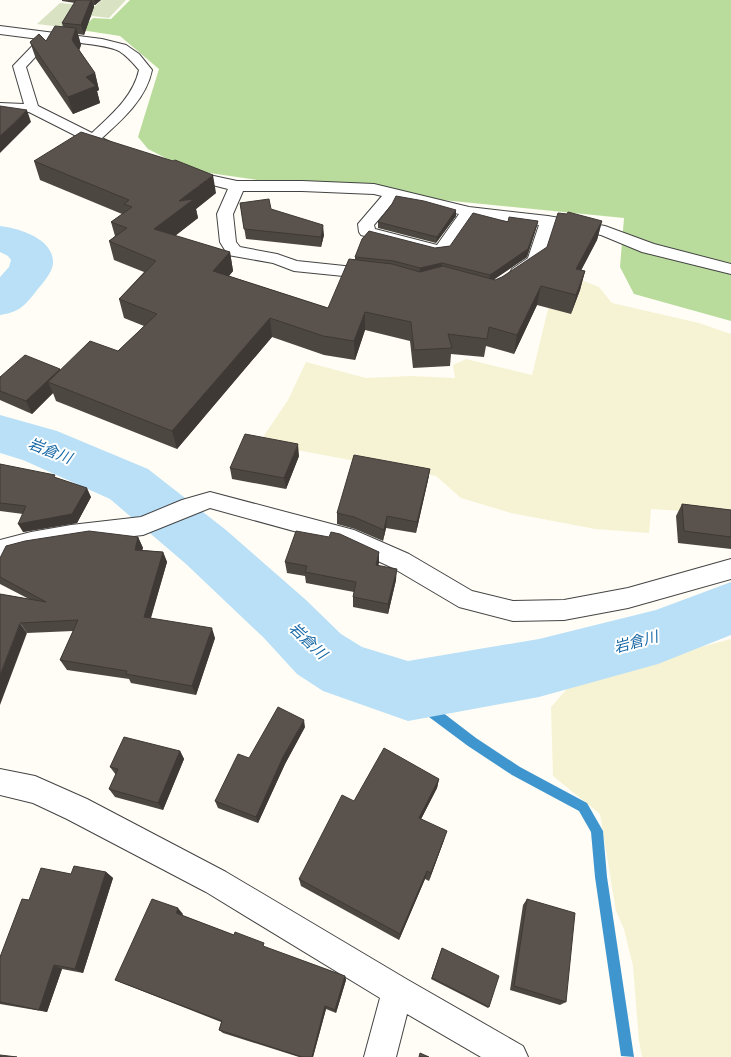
<svg xmlns="http://www.w3.org/2000/svg" width="731" height="1057" viewBox="0 0 731 1057" font-family="Bitter,'Noto Sans JP',serif">
<style>
.farmland{fill:#f6f3d4}
.forest{fill:#b9dc9c}
.cemetery{fill:#d9e3c4}
.lines{fill:none;stroke-linecap:round;stroke-linejoin:round}
.stream{fill:#3f96cf;fill-rule:evenodd}
.river{fill:#b9e0f7;fill-rule:evenodd}
.minor-casing{stroke:#444;stroke-width:2}
.minor{fill:#fff;fill-rule:evenodd}
.wall{fill:#4d4742}
.shaded-wall{fill:#3f3936}
.building{fill:#5a524d;stroke:#3f3936}
.labels{text-anchor:middle;stroke-width:4;stroke-linejoin:round;paint-order:stroke}
.water-label{font-size:15px;font-style:italic;fill:#1768a6;stroke:#fff}
</style>
<rect width="100%" height="100%" fill="#fffdf5"/>
<path class="farmland" d="M574,277L599,287L612,303L699,323L731,334V514L651,509L649,533L595,529L511,513L461,498L436,476L259,443L288,400L306,362L366,378L411,376L455,378L453,365L466,359L532,375L548,309Z
M731,639V1057H642L639,1041L633,966L624,929L616,911L600,814L553,776L551,707L574,681Z"/>
<path class="forest" d="M130,0H731V321L634,294L620,267L624,218L293,185L189,170L148,149L138,137L159,69L120,36L81,30L93,18L111,19Z"/>
<path class="cemetery" d="M102,0H126L109,18L92,16L79,29L37,24L60,3L95,6Z"/>
<g class="lines">
<path class="stream" d="M408,686L476,738L520,767L587,803L603,831L607,877L634,1057L621,1056L595,877L591,832L579,811L512,775L468,746L429,717L404,694L403,691L404,688Z"/>
<path class="river" d="M0,226C18,228 52,238 53,261C54,271 43,283 37,290C32,297 23,308 15,311C11,313 5,314 0,315V277L9,267L11,260L8,256L0,252Z
M0,415L57,431L148,469L226,530L306,600L341,634L362,647L408,661L539,639L656,610L731,582V635L658,664L539,697L408,721L323,691L297,674L264,638L186,564L110,499L23,460L0,453Z"/>
<g class="minor-casing">
<path id="minor" d="M0,26L102,39L126,45L139,54L152,70C146,99 123,119 102,138L112,143L114,146L112,149L107,150L102,149L29,112L0,111V103L24,104L13,66L39,39L0,34ZM51,40C68,42 105,44 119,51C127,56 133,63 139,70C133,97 111,115 92,133L38,106L26,67Z
M186,170L237,181H302L374,184L469,207L548,216L605,226L654,244L731,264V274L642,252L601,235L554,227L542,265L524,277L518,278L512,277L510,273L512,269L528,258L539,225L473,217L448,253L434,255L361,235L359,232L358,224L382,196L374,194L302,191H243L233,214L236,242L240,247L277,254L297,261L373,269L379,270L381,274L379,278L373,279L294,271L273,263L228,255L220,242L217,214L228,189L181,177L179,174L181,171ZM396,199L459,214L437,245L375,229L374,225Z
M210,492L354,530L409,554L472,591L513,601L564,600L628,588L731,559V579L628,608L564,620L513,621L459,607L393,568L341,544L210,508L143,535L71,543L31,550L0,558V540L31,532L71,525L141,517L182,500Z
M0,769L35,776L87,799L226,872L408,980L523,1046L528,1057H481L407,1014L396,1057H364L380,998L206,892L67,819L33,803L0,795Z"/>
</g>
<use href="#minor" class="minor"/>
</g>
<path class="wall" d="M62,0H101L95,5H94V7L84,35L78,34L81,45L79,50L95,73L99,90L97,91L100,103L73,114L36,59L30,42L46,41L63,27L62,23L75,3L62,1Z
M34,161L216,193L196,209L198,218L175,236L230,252L233,271L229,276L328,308L355,260V257L435,248L450,246L508,222L538,221L536,229L527,257L494,279L495,280L502,277L602,221L597,240L581,270L585,271L580,290L571,314L537,305L514,354L486,346L484,357L451,354L450,366L413,368L410,341L365,330L355,360L324,355L272,337L177,449L56,401L53,393L32,414L0,400V377L60,369L61,370L118,351L144,326L124,318L119,299L144,272L114,260L109,241L115,236L111,222L122,214L40,180Z
M240,203L271,209L324,235L321,247L246,239Z
M456,210V216L436,243L378,228V222Z
M299,456L286,489L232,479L230,468Z
M0,464L56,478L91,497L77,523L23,532V514L0,511Z
M430,469L428,480L416,533L386,528L383,541L355,529L337,524V513Z
M682,504L731,510V549L678,543L676,516Z
M138,537L143,548L142,550L163,552L167,562L151,618L215,638L196,695L131,683L129,679L67,670L60,660L73,631L27,633L0,594L29,599L0,584V558Z
M379,552L378,566L396,580L388,614L353,607V597L354,592L306,583L305,576L287,573L285,562Z
M305,727L285,764L258,823L218,808L215,801L249,758Z
M180,751L184,759L163,810L115,797L109,789L116,775L110,767Z
M439,779L437,788L421,819L444,840L429,881L425,879L399,940L301,886L299,879L354,801Z
M106,872L113,878L83,973L62,969L47,1012L0,1004V957L29,900L71,874Z
M527,899L566,1002L560,1005L510,990L523,905Z
M183,914L182,915L266,948L345,976L346,980L336,1013L326,1009L313,1057H299L223,1033L219,1030L221,1022L122,983L115,980Z
M442,948L489,1007L488,1008L431,979Z"/>
<path class="shaded-wall" d="M91,0H92L94,7L84,35L81,25Z
M94,0H101L95,5Z
M76,28L81,45L77,57L72,40Z
M95,73L99,90L97,91L100,103L73,114L68,97L86,77Z
M27,110L31,122L0,153V136Z
M213,175L216,193L196,209L198,218L159,248L154,229L179,201Z
M456,210V216L436,243L437,237Z
M538,221L536,229L527,257L489,283L490,275Z
M602,221L597,240L572,288L576,269Z
M323,225L324,235L321,247V237Z
M230,252L233,271L217,290L213,271Z
M442,263L441,272L419,276L420,268Z
M585,271L580,290L571,314L576,295Z
M541,286L537,305L514,354L517,335Z
M365,312V330L355,360L354,341Z
M270,318L272,337L177,449L172,431Z
M60,369L65,381L48,382L53,393L32,414L26,401Z
M298,444L299,456L286,489L284,478Z
M430,469L428,480L416,533L417,522Z
M87,488L91,497L77,523L23,532L18,524Z
M387,516L386,528L383,541L384,530Z
M138,537L143,548L139,560L135,550Z
M163,552L167,562L148,627L144,617Z
M379,552V563L376,576V565Z
M397,569L396,580L388,614V604Z
M20,623L27,633L0,705V675Z
M212,628L215,638L196,695L192,686Z
M304,720L305,727L285,764L258,823L256,817L283,757Z
M180,751L184,759L163,810L158,803Z
M439,779L437,788L417,827L419,818Z
M447,831L444,840L429,881L431,873Z
M427,871L425,879L399,940L400,934Z
M106,872L113,878L83,973L75,969Z
M178,908L183,914L181,918L176,913Z
M54,965L62,969L47,1012L39,1010Z
M345,976L346,980L336,1013L335,1010Z
M325,1006L326,1009L313,1057H312Z"/>
<path class="building" d="M76,0H91L81,25L62,23Z
M55,26L76,28L72,40L95,73L86,77L96,86L68,97L30,42L39,34L46,41Z
M0,106L27,110L0,136Z
M81,132L173,161L175,160L213,175L179,201L194,199L154,229L230,252L213,271L328,308L349,259L392,264L420,272L443,266L495,280L502,277L547,247L558,213L567,214L568,212L602,221L576,269L585,271L576,295L541,286L517,335L489,327L487,339L448,334L452,348L414,350L411,322L365,312L354,341L323,336L270,318L172,431L48,382L90,341L118,351L157,314L119,299L156,261L109,241L127,228L111,222L132,207L124,204L129,200L34,161Z
M396,196L424,201L456,210L437,237L378,222L392,204Z
M269,199L271,209L323,225L321,237L244,229L240,203Z
M473,213L508,222L509,217L538,221L528,249L490,275L442,263L420,268L394,261L355,257L362,239L369,231L435,248L450,246Z
M25,355L60,369L26,401L0,391V377Z
M245,434L298,444L284,478L230,468Z
M354,455L430,469L417,522L387,516L384,530L354,517L337,513Z
M0,464L55,475L54,477L87,488L72,514L18,524L26,506L0,503Z
M682,504L731,510V537L684,531Z
M89,531L138,537L135,550L163,552L144,617L212,628L192,686L126,674L127,671L60,660L78,620L20,623L0,675V594L46,602L0,577V558L6,546L25,541Z
M296,531L329,537L331,532L340,534L379,552L376,565L397,569L388,604L353,597L356,582L305,572L307,566L285,562Z
M278,707L304,720L283,757L256,817L215,801L238,754L249,758Z
M124,737L180,751L158,803L109,789L118,769L110,767Z
M384,748L439,779L419,818L447,831L431,873L427,871L400,934L299,879L342,795L354,801Z
M74,866L106,872L75,969L54,965L39,1010L0,1002V957L22,899L29,900L41,868L71,874Z
M152,899L178,908L176,913L234,935L235,932L264,943L263,946L345,976L335,1010L325,1006L312,1057H302L219,1030L222,1021L115,980Z
M527,899L575,913L566,1002L514,986Z
M442,948L499,976L489,1007L432,978Z
M420,1053L429,1057H419Z
M0,1055L17,1057H0Z"/>
<g class="labels">
<g class="water-label">
<text transform="translate(50 451) rotate(21)" y="5">岩倉川</text>
<text transform="translate(308 641) rotate(43)" y="5">岩倉川</text>
<text transform="translate(636 642) rotate(-15)" y="5">岩倉川</text>
</g>
</g>
</svg>
